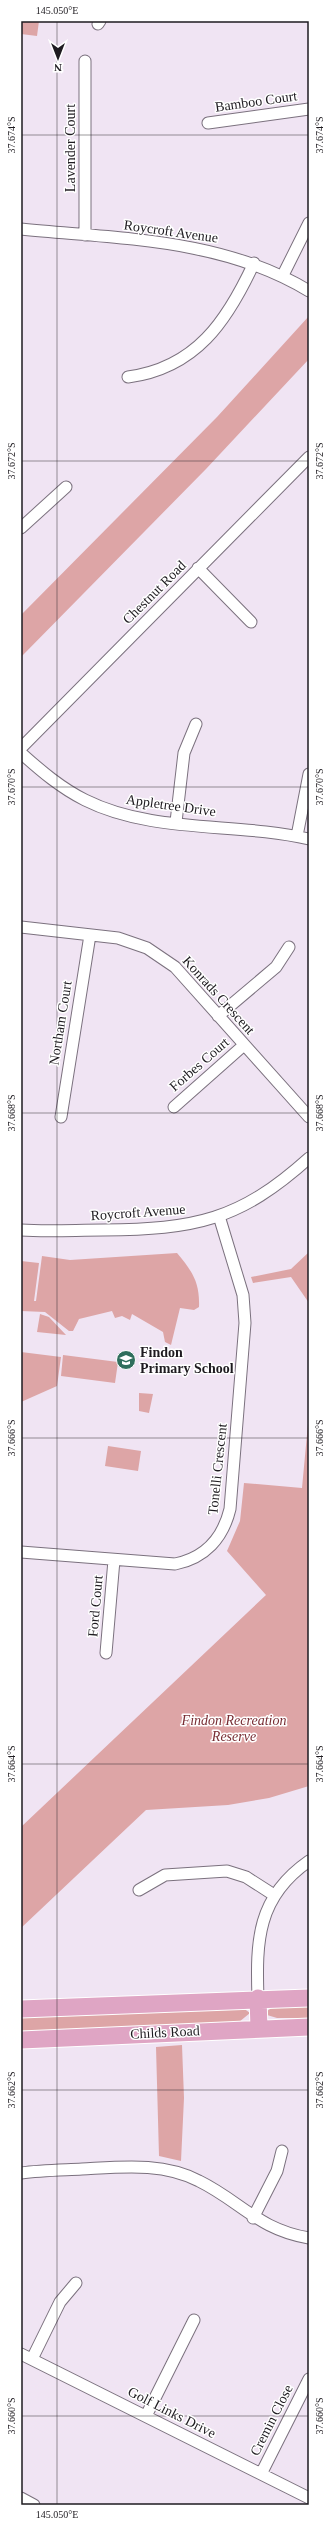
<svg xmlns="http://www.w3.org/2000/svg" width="330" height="2526" viewBox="0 0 330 2526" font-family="Georgia,serif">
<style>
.green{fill:#dda5a6}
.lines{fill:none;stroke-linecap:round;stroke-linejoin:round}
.minor-casing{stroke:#7b717e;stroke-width:13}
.primary-casing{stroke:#fff;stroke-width:19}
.minor{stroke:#fff;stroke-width:11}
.primary{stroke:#dfa5c4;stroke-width:17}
.ticks{fill:none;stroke:#1e1b20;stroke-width:1;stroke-opacity:0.45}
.labels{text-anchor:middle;stroke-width:3;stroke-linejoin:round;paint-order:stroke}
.street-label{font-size:14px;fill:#1e1b20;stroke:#fff}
.poi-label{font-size:14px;font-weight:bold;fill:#1e1b20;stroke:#fff;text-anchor:start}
.park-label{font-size:14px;font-style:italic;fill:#782d34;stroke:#fff}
.neatline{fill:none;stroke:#1e1b20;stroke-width:1.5}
.ticks-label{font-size:10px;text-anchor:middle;fill:#1e1b20}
</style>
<rect width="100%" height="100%" fill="#f0e4f3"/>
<path class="green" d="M21,21H39L37,36L21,34Z
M309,316V359L206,469L21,657V615L217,417Z
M309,1252V1303L291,1277L253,1283L251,1277L291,1269Z
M177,1253C192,1271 200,1282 199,1307L194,1310L180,1308L171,1345L165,1342L163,1332L132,1314L130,1320L122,1316L115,1318L112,1311L79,1319L73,1331H69L45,1312L21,1311V1261L39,1263L34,1301H36L42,1256L70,1260Z
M40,1314L49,1317L66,1335L37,1332Z
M21,1352L61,1357L57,1386L21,1402Z
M63,1355L118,1362L115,1383L61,1376Z
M139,1393L153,1394L149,1413L139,1411Z
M309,1413V1786L269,1798L228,1805L146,1810L21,1928V1827L266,1595L227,1551L240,1521L244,1483L302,1488Z
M108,1446L141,1451L138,1471L105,1466Z
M239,2005L250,2013L239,2022L21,2035V2015Z
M276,2005L309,2007V2018H277L267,2015V2011Z
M182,2045L184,2098L181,2161L159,2156L156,2047Z"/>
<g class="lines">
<g class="minor-casing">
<path id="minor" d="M98,24L100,21
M208,123L309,109
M21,229C119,239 222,238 309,291
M85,235V61
M283,275L309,223
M128,377C196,368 227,321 254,263
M21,528L66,487
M198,568L251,622
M21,748L309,457
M21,753C41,771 61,788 85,800C153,834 236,822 309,839
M176,822L184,753L196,724
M297,836L309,774
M21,927L118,938L147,948L175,967L309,1117
M218,1016L276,967L289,947
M174,1107L244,1045
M61,1117L90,935
M21,1230C48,1232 76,1230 103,1230C195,1229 239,1221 309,1158
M21,1552L175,1564C205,1558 223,1538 230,1509L245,1323L243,1295L219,1216
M106,1653L114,1560
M139,1890L165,1875L227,1871L246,1877L274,1895
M258,1998C256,1941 257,1897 309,1861
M21,2173C41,2170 62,2170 82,2169C121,2167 163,2162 199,2181C240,2201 259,2230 309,2238
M253,2218L277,2171L282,2151
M21,2354L309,2498
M32,2359L60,2302L76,2283
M146,2416L194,2320
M261,2474L309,2379
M21,2498L34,2505"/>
</g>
<g class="primary-casing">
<path id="primary" d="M258,1998L259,2028
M21,2009L309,1998
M21,2040L309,2027"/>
</g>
<use href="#minor" class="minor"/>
<use href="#primary" class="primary"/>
</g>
<path class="ticks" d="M57,21V2505M21,135H309M21,461H309M21,787H309M21,1113H309M21,1438H309M21,1764H309M21,2090H309M21,2416H309"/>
<defs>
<g id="school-disc" transform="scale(1)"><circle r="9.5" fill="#2f6e5c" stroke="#fff"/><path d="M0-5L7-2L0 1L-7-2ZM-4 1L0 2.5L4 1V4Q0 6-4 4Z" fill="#fff"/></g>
</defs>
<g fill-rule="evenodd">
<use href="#school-disc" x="126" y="1360"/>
</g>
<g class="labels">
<g class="street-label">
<text transform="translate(256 101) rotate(-8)" y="5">Bamboo Court</text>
<text transform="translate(70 148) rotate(-90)" y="5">Lavender Court</text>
<text transform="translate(171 231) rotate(8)" y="5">Roycroft Avenue</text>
<text transform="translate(154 592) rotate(-45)" y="5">Chestnut Road</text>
<text transform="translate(171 805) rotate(8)" y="5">Appletree Drive</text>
<text transform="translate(219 995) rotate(48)" y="5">Konrads Crescent</text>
<text transform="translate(60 1023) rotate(-81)" y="5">Northam Court</text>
<text transform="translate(199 1064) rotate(-41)" y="5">Forbes Court</text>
<text transform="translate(138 1212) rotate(-4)" y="5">Roycroft Avenue</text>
<text transform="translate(217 1469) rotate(-84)" y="5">Tonelli Crescent</text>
<text transform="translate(95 1606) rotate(-85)" y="5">Ford Court</text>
<text transform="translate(165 2032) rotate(-3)" y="5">Childs Road</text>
<text transform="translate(172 2412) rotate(27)" y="5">Golf Links Drive</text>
<text transform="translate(271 2420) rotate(-63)" y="5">Cremin Close</text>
</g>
<g class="poi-label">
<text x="140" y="1357">Findon<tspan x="140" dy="16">Primary School</tspan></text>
</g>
<g class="park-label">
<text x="234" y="1725">Findon Recreation<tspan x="234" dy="16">Reserve</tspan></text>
</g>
</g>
<rect width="330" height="2526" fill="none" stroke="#ffffff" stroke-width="44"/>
<g transform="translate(58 58) rotate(180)" stroke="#ffffff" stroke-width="3" paint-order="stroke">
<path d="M0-3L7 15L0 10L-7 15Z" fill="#1e1b20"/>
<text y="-6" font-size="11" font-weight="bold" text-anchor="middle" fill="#1e1b20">N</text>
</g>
<rect x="22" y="22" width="286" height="2482" class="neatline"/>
<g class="ticks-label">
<text x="57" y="14">145.050°E</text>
<text transform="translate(319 135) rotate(-90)" y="4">37.674°S</text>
<text transform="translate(11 135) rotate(-90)" y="4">37.674°S</text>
<text transform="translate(319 461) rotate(-90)" y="4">37.672°S</text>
<text transform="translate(11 461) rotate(-90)" y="4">37.672°S</text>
<text transform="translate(11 787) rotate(-90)" y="4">37.670°S</text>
<text transform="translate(319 787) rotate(-90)" y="4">37.670°S</text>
<text transform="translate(319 1113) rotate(-90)" y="4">37.668°S</text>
<text transform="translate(11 1113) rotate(-90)" y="4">37.668°S</text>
<text transform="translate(11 1438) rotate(-90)" y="4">37.666°S</text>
<text transform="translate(319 1438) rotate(-90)" y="4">37.666°S</text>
<text transform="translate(11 1764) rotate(-90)" y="4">37.664°S</text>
<text transform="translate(319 1764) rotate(-90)" y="4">37.664°S</text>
<text transform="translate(319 2090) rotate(-90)" y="4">37.662°S</text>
<text transform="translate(11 2090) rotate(-90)" y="4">37.662°S</text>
<text transform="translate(11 2416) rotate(-90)" y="4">37.660°S</text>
<text transform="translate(319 2416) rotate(-90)" y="4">37.660°S</text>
<text x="57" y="2518">145.050°E</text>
</g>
</svg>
